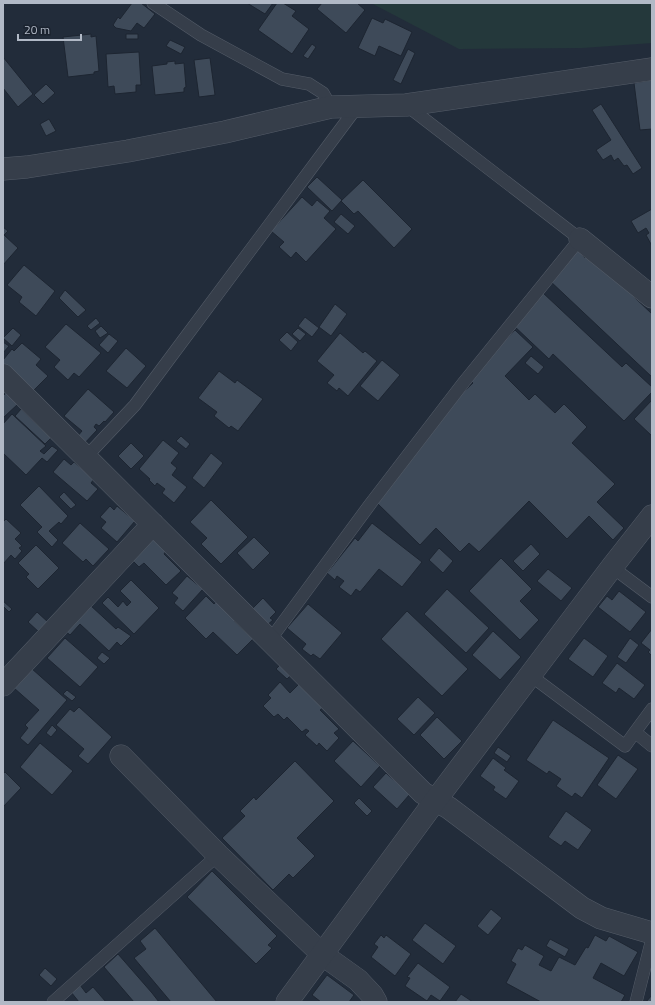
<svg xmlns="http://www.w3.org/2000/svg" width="655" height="1005" viewBox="0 0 655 1005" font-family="'Titillium Web',sans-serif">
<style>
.green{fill:#24383b}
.building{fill:#3e4a59;stroke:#1d2531}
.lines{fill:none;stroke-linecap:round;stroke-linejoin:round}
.service-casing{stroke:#545c68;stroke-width:13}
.minor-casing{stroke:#545c68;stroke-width:23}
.tertiary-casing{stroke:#545c68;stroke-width:23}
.service{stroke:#363e4a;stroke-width:12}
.minor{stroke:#363e4a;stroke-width:22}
.tertiary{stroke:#363e4a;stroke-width:22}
</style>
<rect width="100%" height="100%" fill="#222c3a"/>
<path class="green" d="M371,3H652V43L582,48L459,49Z"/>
<path class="building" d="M132,3H141L155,14L144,28L137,23L131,31L116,28L113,25L118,17L120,19Z
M247,3H273L265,14Z
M277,3H283L296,11L292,16L309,29L292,54L258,30Z
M322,3H357L365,10L346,33L317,9Z
M372,18L383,23L385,19L412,32L401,56L379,46L375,56L358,48Z
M91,34V37L96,36L99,71L94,72V74L68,77L63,37Z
M126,34H138V39H126Z
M170,40L185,47L181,54L166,46Z
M312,44L316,47L308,59L303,56Z
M408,49L415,53L401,84L393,80Z
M139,52L141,85H136V92L115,94L114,86L108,87L106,54Z
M3,57L33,94L18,107L3,88Z
M210,58L215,95L199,97L194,60Z
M175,61V64L184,63L186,87L184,88V92L155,95L152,66L167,64V62Z
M652,80V129L640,130L634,83Z
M46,84L55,93L43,104L34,95Z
M601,104L642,168L633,174L627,165L624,166L618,158L614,161L611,155L603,160L596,150L611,140L592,110Z
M49,119L56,131L46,136L40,124Z
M317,177L342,200L332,211L307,187Z
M363,180L412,229L394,248L358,211L354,214L341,201Z
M302,197L312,206L317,200L330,211L324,218L336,229L306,262L296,252L291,258L279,247L284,242L271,231Z
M652,209V246L646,235L649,233L646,228L638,233L631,221Z
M341,214L355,226L348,234L334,222Z
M3,227L8,231L4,235L18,248L3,265Z
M577,250L585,258L589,254L652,314V377L549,280Z
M24,265L55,291L36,316L19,302L22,297L7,285Z
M65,290L86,310L78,317L59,298Z
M542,292L622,367L626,363L652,387V392L624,421L553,354L549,359L512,324Z
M335,304L347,314L331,336L319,327Z
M305,317L319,328L312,337L298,326Z
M96,318L100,323L91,330L87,326Z
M66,324L101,353L79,377L74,373L68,380L54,367L60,360L45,347Z
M101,326L108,333L100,338L95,331Z
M13,328L21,335L12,346L3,338Z
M298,328L306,334L300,341L292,334Z
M515,330L533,347L505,376L529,400L535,394L555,413L564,404L587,427L572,443L615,484L597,502L624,528L613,540L589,516L567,539L529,501L479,552L469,543L460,552L436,528L420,545L377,503L457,398L473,383L468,378Z
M287,332L298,342L291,351L279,340Z
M340,333L363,353L365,351L377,361L348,396L339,388L337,391L327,383L334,375L317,361Z
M109,334L118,341L108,353L99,345Z
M3,342L9,346L3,353Z
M22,343L41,359L36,365L48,376L32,392L3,366V360L12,349L14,351Z
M126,348L146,366L127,388L106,371Z
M531,356L544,367L538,374L525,363Z
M382,360L400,375L378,401L360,386Z
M219,371L235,383L237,380L263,399L238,431L231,426L229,428L214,416L217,412L198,398Z
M88,389L114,412L105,422L104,421L99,426L96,424L94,427L97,430L83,445L76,438L82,431L64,416Z
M7,392L18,404L4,417L3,415V396Z
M652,400V436L634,419Z
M21,409L51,438L45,444L15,416Z
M12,414L46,446L40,451L44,454L52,446L58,450L47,462L42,458L26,475L3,453V424Z
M181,436L190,444L186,449L176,441Z
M163,440L179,453L171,463L177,468L172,475L187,487L174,503L162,493L165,489L157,483L155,486L149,480L150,479L139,469Z
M131,443L144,456L131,469L118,456Z
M211,453L223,463L204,488L192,478Z
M64,459L71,465L74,462L94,479L91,483L98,489L87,501L53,472Z
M39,486L68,516L61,524L59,522L49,531L58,540L52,547L37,532L42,527L20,505Z
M64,492L76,505L71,509L59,497Z
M211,500L248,537L221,564L201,544L207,538L190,522Z
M110,506L114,510L117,506L135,521L117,542L101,528L106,522L100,517Z
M6,519L21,533L15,539L22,546L19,548L22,551L15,559L11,555L3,564V522Z
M80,523L109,549L93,566L86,559L83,562L62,543Z
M372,523L422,562L402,587L379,569L360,592L356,589L351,596L339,587L344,581L337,576L335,580L327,573L355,538L358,541Z
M153,537L166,551L164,554L181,571L166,585L144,563L139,567L131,559Z
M254,537L270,553L253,570L237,553Z
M531,544L540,554L523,571L513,561Z
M36,545L59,568L38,589L26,577L29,574L18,563Z
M439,548L453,561L443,573L429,560Z
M501,558L532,589L520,601L539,620L520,640L469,591Z
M548,569L572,588L561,601L537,581Z
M187,576L203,589L183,611L174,603L178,598L172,593Z
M131,580L159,608L134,634L102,603L108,597L118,607L123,601L127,606L131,602L120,591Z
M447,589L489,628L466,653L424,614Z
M619,591L646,612L630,632L598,607L607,596L612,600Z
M206,596L214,604L218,600L237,618L234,621L253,639L237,655L213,632L206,639L185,618Z
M263,598L276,612L270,618L273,620L266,626L251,610Z
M3,601L12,609L9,612L4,607L3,609Z
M308,604L342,633L320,659L313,654L311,656L302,649L306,644L287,628Z
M90,605L116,629L118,627L131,636L121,646L117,642L109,651L80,624L70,635L64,630Z
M407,611L468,669L442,696L381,639Z
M37,612L49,623L40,633L28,622Z
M652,629V656L648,652L650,650L641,643Z
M493,631L521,657L500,680L472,655Z
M65,638L98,667L80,687L47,658Z
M584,638L608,656L593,677L568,659Z
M630,638L639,645L626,663L617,657Z
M102,652L110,658L104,664L97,658Z
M617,663L645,685L634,699L619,688L616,693L602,683Z
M280,665L291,675L287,679L276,669Z
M31,668L67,700L28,745L20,738L28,728L25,725L39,710L14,688Z
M280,682L290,693L300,683L324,707L320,710L339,729L334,733L339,738L327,751L319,743L317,746L305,735L309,731L306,729L302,732L287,717L284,720L278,714L274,717L263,706L271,698L268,695Z
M67,690L76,697L72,701L63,694Z
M418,697L435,713L414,735L397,719Z
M79,707L112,737L88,764L78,756L84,749L56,725L70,709L74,712Z
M437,717L462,741L444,759L420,735Z
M553,720L609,758L582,798L575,793L572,797L556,786L561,779L549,771L547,774L526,760Z
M52,725L57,730L51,737L46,733Z
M353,741L380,766L361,787L334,761Z
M40,743L73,771L52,795L20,767Z
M498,747L511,756L507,762L494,753Z
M618,755L638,769L616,799L597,785Z
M493,758L506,768L504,770L519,781L506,799L493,790L495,787L480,776Z
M295,761L334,801L297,838L315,856L293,878L289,874L273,890L222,838L245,816L240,811L254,797L256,800Z
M5,772L21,788L3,807V774Z
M386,773L410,794L397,809L373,787Z
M359,798L372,811L367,816L354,803Z
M566,811L592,830L578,850L565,841L561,846L548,837Z
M212,871L277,936L268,945L272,948L256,964L187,897Z
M491,909L502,918L488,935L477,926Z
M425,923L456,946L443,964L412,940Z
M155,928L217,1002H171L134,958L146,949L140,941Z
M381,935L384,938L386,935L411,954L395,976L371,957L378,947L374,944Z
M595,935L606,941L609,936L638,952L624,976L601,963L593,978L625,995L621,1002H541L506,983L516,964L511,961L518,948L522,950L525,945L544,956L539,965L551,971L559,957L575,965L586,947L588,948Z
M550,939L569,949L565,957L546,946Z
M118,954L152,993L159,1002H134L104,967Z
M418,963L450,987L440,1001L431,995L427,1001L405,986L410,978L407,977Z
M45,968L57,979L51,986L39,975Z
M327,975L354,995L349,1002H321L312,995Z
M80,985L86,993L93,987L106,1002H79L71,992Z
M461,994L473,1002H455Z
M652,995V1002H646Z"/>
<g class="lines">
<g class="service-casing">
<path id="service" d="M153,3L201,35L282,79L309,84L323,93L331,107
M86,457L135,405L357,107
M612,567L652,597
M270,640L371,503L464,382L580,239L406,105
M530,675L625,746L635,732
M652,709L635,732L652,746
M53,1002L218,855
M636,1002L652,939"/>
</g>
<g class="minor-casing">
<path id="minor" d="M3,169L27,167L128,151L225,132L331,107L406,105L652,69
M580,239L652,297
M3,375L423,793L449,808L582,908L601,918L652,933
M3,685L153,524
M121,756L218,855L323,955L358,980L372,995L376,1002"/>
</g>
<g class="tertiary-casing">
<path id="tertiary" d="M287,1002L435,801L612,567L652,516"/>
</g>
<use href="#service" class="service"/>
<use href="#minor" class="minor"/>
<use href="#tertiary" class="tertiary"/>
</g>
<rect width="655" height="1005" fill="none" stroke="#b1b9c6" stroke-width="8"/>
<path d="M18 34v6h63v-6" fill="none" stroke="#b1b9c6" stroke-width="2"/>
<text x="24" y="34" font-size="12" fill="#b1b9c6" stroke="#1b232f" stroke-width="3" paint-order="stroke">20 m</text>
</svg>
